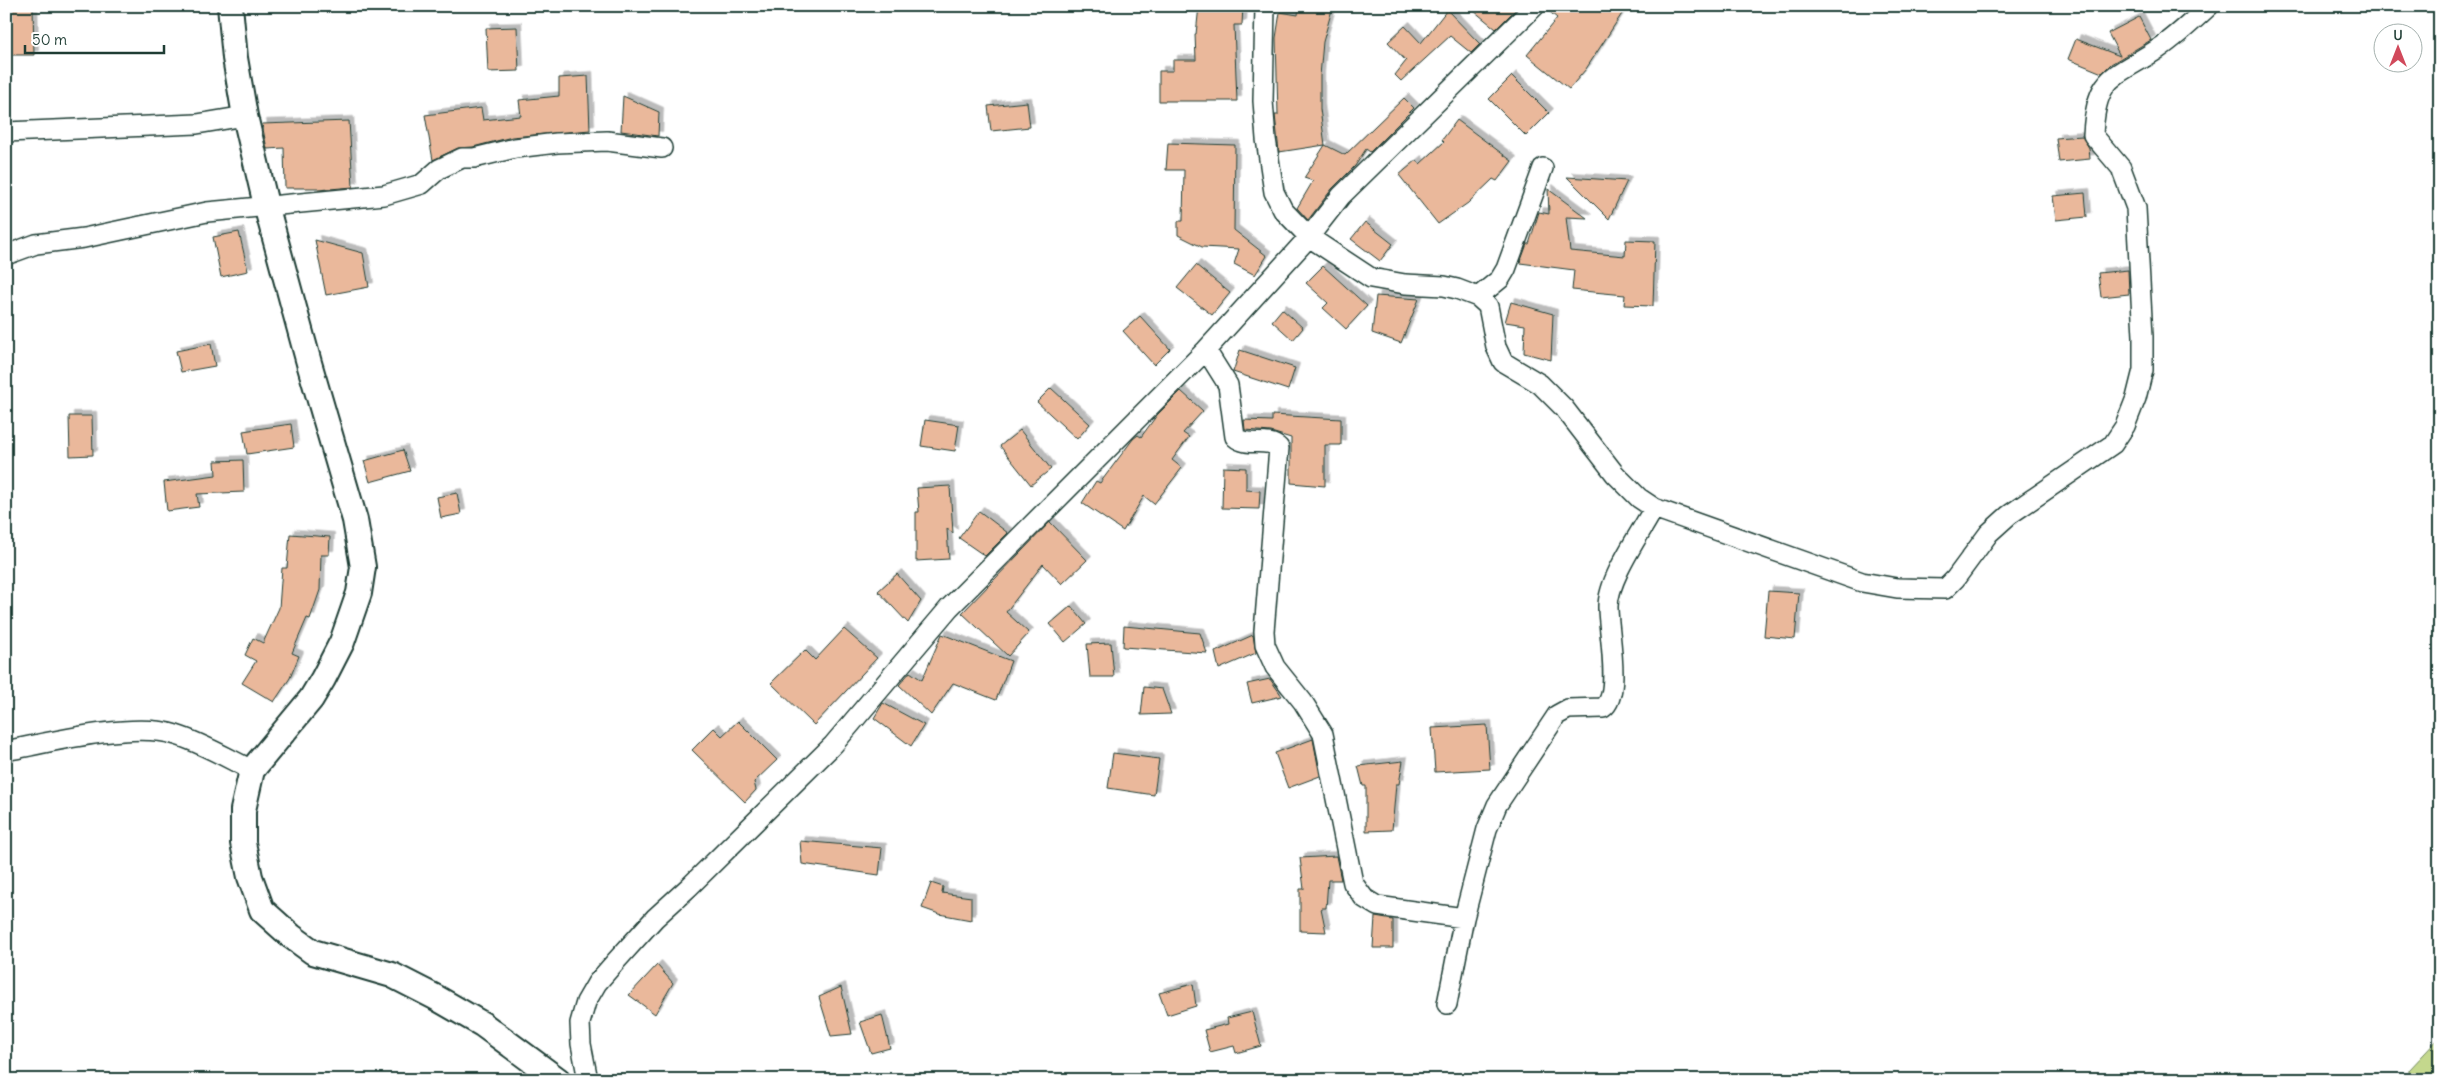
<svg xmlns="http://www.w3.org/2000/svg" width="2446" height="1086" viewBox="0 0 2446 1086" font-family="Delius,sans-serif">
<style>
.green{fill:#c4d88d;stroke:#728a60}
.building{fill:#eab89b;stroke:#1f3d34;filter:url(#shadow)}
.lines{fill:none;stroke-linecap:round;stroke-linejoin:round}
.minor-casing{stroke:#1f3d34;stroke-width:22}
.major-casing{stroke:#1f3d34;stroke-width:28}
.minor{stroke:#fff;stroke-width:19}
.major{stroke:#fff;stroke-width:24}
</style>
<defs>
<filter id="shadow"><feDropShadow dx="4.5" dy="-4.5" stdDeviation="0" flood-color="#0004"/></filter>
</defs>
<rect width="100%" height="100%" fill="#fff"/>
<filter id="ink" filterUnits="userSpaceOnUse"><feTurbulence type="fractalNoise" baseFrequency=".02" numOctaves="2"/><feDisplacementMap in="SourceGraphic" scale="10" xChannelSelector="R" yChannelSelector="G"/><feConvolveMatrix kernelMatrix="1 2 1 2 8 2 1 2 1" color-interpolation-filters="sRGB"/></filter>
<g filter="url(#ink)">
<path class="green" d="M2440,1037V1080H2409V1070Z"/>
<path class="building" d="M6,6H33L34,55H6Z
M1199,6H1243L1242,25H1234L1237,101H1159V71H1173V60H1196L1195,34H1196Z
M1299,6H1333L1323,42L1320,76V109L1325,145L1279,152L1275,115H1278L1276,38L1280,12L1298,15Z
M1468,6H1519L1496,29Z
M1546,6H1627L1586,69L1569,89L1527,55L1557,18L1546,9Z
M1447,10L1480,44L1471,53L1450,36L1401,81L1395,75L1406,61L1388,42L1405,26L1421,43Z
M2139,17L2151,40L2111,64L2102,73L2068,59L2076,39L2120,56L2108,33Z
M517,27L519,71L488,72L486,28Z
M588,76L590,130L512,137L473,147L458,148L433,160L425,115L481,108L483,120L521,116L519,100L559,96V78Z
M1512,76L1549,113L1526,136L1489,99Z
M623,96L659,112L658,136L621,131Z
M1404,98L1414,108L1370,152L1366,149L1355,166L1332,189L1308,220L1297,208L1313,181L1304,178L1325,145L1345,155Z
M1027,102L1030,127L991,131L988,106Z
M1457,120L1512,161L1497,181L1493,179L1468,203L1438,224L1399,175L1417,160L1420,164L1444,142L1442,140Z
M349,121L353,187L318,190V188H285L284,148L267,149L262,124Z
M2082,136L2089,148L2090,159L2059,162L2056,138Z
M1168,143L1235,145L1234,230L1267,256L1255,275L1234,264L1239,249L1202,247L1178,235V221H1183L1184,170H1166Z
M1567,177L1627,181L1609,219Z
M1548,189L1587,218L1566,217L1570,251L1625,256L1626,240L1655,241L1653,306L1624,305L1625,295L1572,290L1574,270L1520,263L1527,244H1529L1539,212L1549,214Z
M2085,193L2087,217L2056,220L2053,196Z
M1365,222L1393,244L1380,261L1351,239Z
M239,232L248,271L221,277L213,237Z
M315,240L363,253L369,287L326,295Z
M1196,265L1230,293L1212,315L1177,288Z
M1323,266L1367,306L1346,329L1323,308L1328,303L1306,283Z
M2128,270L2129,294L2101,297L2098,273Z
M1376,296L1419,299L1401,343L1372,333Z
M1511,302L1553,314L1551,360L1524,353L1525,325L1505,322Z
M1282,309L1303,328L1293,340L1272,321Z
M1140,316L1170,349L1154,365L1123,331Z
M211,344L215,366L181,372L176,351Z
M1240,350L1295,368L1288,390L1233,372Z
M1051,388L1090,424L1077,439L1037,402Z
M1181,391L1203,411L1183,433L1189,437L1172,460L1182,468L1154,504L1144,496L1123,531L1082,503L1096,481L1100,483L1133,439L1138,435L1141,437L1157,415Z
M1272,415L1341,419V445H1325V486L1291,483V438L1271,432L1245,430L1244,420L1272,421Z
M69,416H92L93,455L70,456Z
M925,420L959,425L955,451L921,446Z
M291,424L294,447L247,454L243,431Z
M1020,430L1051,469L1031,485L1000,446Z
M403,450L410,471L370,482L364,461Z
M243,460L244,492L197,494L199,507L167,511L164,482L216,475L215,461Z
M1223,467L1246,468V490L1260,491L1259,509L1222,508Z
M950,486L953,533L947,529L949,559L916,561V512H919L917,488Z
M457,493L461,514L441,518L437,497Z
M979,511L1008,533L985,556L959,538Z
M1050,522L1087,560L1062,584L1043,564L1006,612L1029,633L1008,656L962,613Z
M290,534L330,537L329,555H321L320,590L310,619L307,618L292,653L299,656L290,678L274,702L242,683L256,661L245,655L253,638L263,643L279,608L282,568H287Z
M897,574L921,601L908,623L878,591Z
M1768,591L1799,593L1795,639L1764,636Z
M1071,606L1086,624L1065,642L1050,624Z
M1124,626L1200,633L1207,653L1123,647Z
M844,629L877,658L814,725L771,683L805,650L815,660Z
M942,634L1011,661L996,700L953,683L931,715L899,685L910,672L922,680Z
M1253,635L1256,653L1219,669L1215,652Z
M1111,643L1114,677H1090L1087,644Z
M1270,679L1282,696L1252,703L1247,684Z
M1144,687L1162,689L1171,714L1141,715Z
M883,703L924,725L911,746L874,718Z
M738,721L777,760L754,782L756,790L745,802L692,750L714,728L722,736Z
M1487,725L1490,769L1435,772L1432,728Z
M1313,739L1320,776L1288,788L1275,753Z
M1113,753L1159,759L1154,795L1108,788Z
M1403,761L1399,784H1396L1392,830L1366,831V786H1363L1358,766Z
M800,841L882,848L879,875L802,864Z
M1336,856L1341,880H1328L1326,908H1321L1326,932L1300,931V889H1304L1300,858Z
M931,883L943,887L942,893L971,897V920L939,914L922,908Z
M1375,917L1393,920V948H1373Z
M657,965L673,983L655,1014L629,995Z
M1193,984L1196,1006L1167,1015L1159,993Z
M841,987L852,1034L831,1036L819,997Z
M1252,1012L1261,1046L1236,1053L1234,1046L1210,1052L1204,1030L1228,1024L1227,1018Z
M882,1015L890,1048L871,1053L860,1022Z"/>
<g class="lines">
<g class="minor-casing">
<path id="minor" d="M1265,6L1263,101L1266,139L1274,192L1283,210L1309,237L1371,278L1405,284L1444,286L1457,289L1478,297L1488,306L1496,347L1503,362L1540,384L1564,408L1615,474L1639,498L1654,508L1862,582L1897,588L1945,589L1955,579L1989,533L2009,515L2113,444L2125,426L2136,398L2143,370V336L2136,208L2121,168L2093,135C2096,74 2114,78 2158,49C2176,37 2193,21 2209,6
M6,132L197,124L245,116
M6,255L36,244L84,238L207,212L384,195L422,184L439,169L462,158H474L515,148L557,143L607,141L662,148
M1478,297L1500,279L1506,269L1543,168
M1206,350L1228,385L1235,437C1247,448 1268,437 1279,448L1264,631L1265,645L1275,667L1303,702L1323,734L1353,883L1364,898L1377,906L1464,918
M6,751C50,742 135,721 176,735C202,743 227,758 252,770
M1447,1004L1464,918L1487,829L1497,805L1557,715L1568,709L1603,708C1622,695 1608,630 1608,608C1607,580 1640,534 1654,508
M588,1080L581,1044L580,1023L586,1002L597,983L617,960L655,918L689,887L833,745L949,608L1206,350L1309,237L1341,196L1535,6"/>
</g>
<g class="major-casing">
<path id="major" d="M230,6L235,58L245,116L266,205L309,363L355,520L363,567L359,593L342,642L323,679L311,699L252,770L243,810V843L250,877L262,910L291,936L313,952L392,975L435,997L482,1024L558,1080"/>
</g>
<use href="#minor" class="minor"/>
<use href="#major" class="major"/>
</g>
</g>
<rect width="2446" height="1086" fill="none" stroke="#fff" stroke-width="25"/>
<rect x="12" y="12" width="2421" height="1061" fill="none" stroke="#1f3d34" stroke-width="2" filter="url(#ink)"/>
<g transform="translate(2398 48)"><circle r="24" fill="#ffffff" stroke="#a5b1ae"/>
<path d="M0-4L9 19L0 12L-9 19Z" fill="#d1495b"/>
<text y="-8" font-size="14" font-weight="bold" text-anchor="middle" fill="#1f3d34">U</text>
</g>
<path d="M25 45v8h139v-8" fill="none" stroke="#1f3d34" stroke-width="2.5"/>
<text x="32" y="45" font-size="15" fill="#1f3d34" stroke="#ffffff" stroke-width="4" paint-order="stroke">50 m</text>
</svg>
